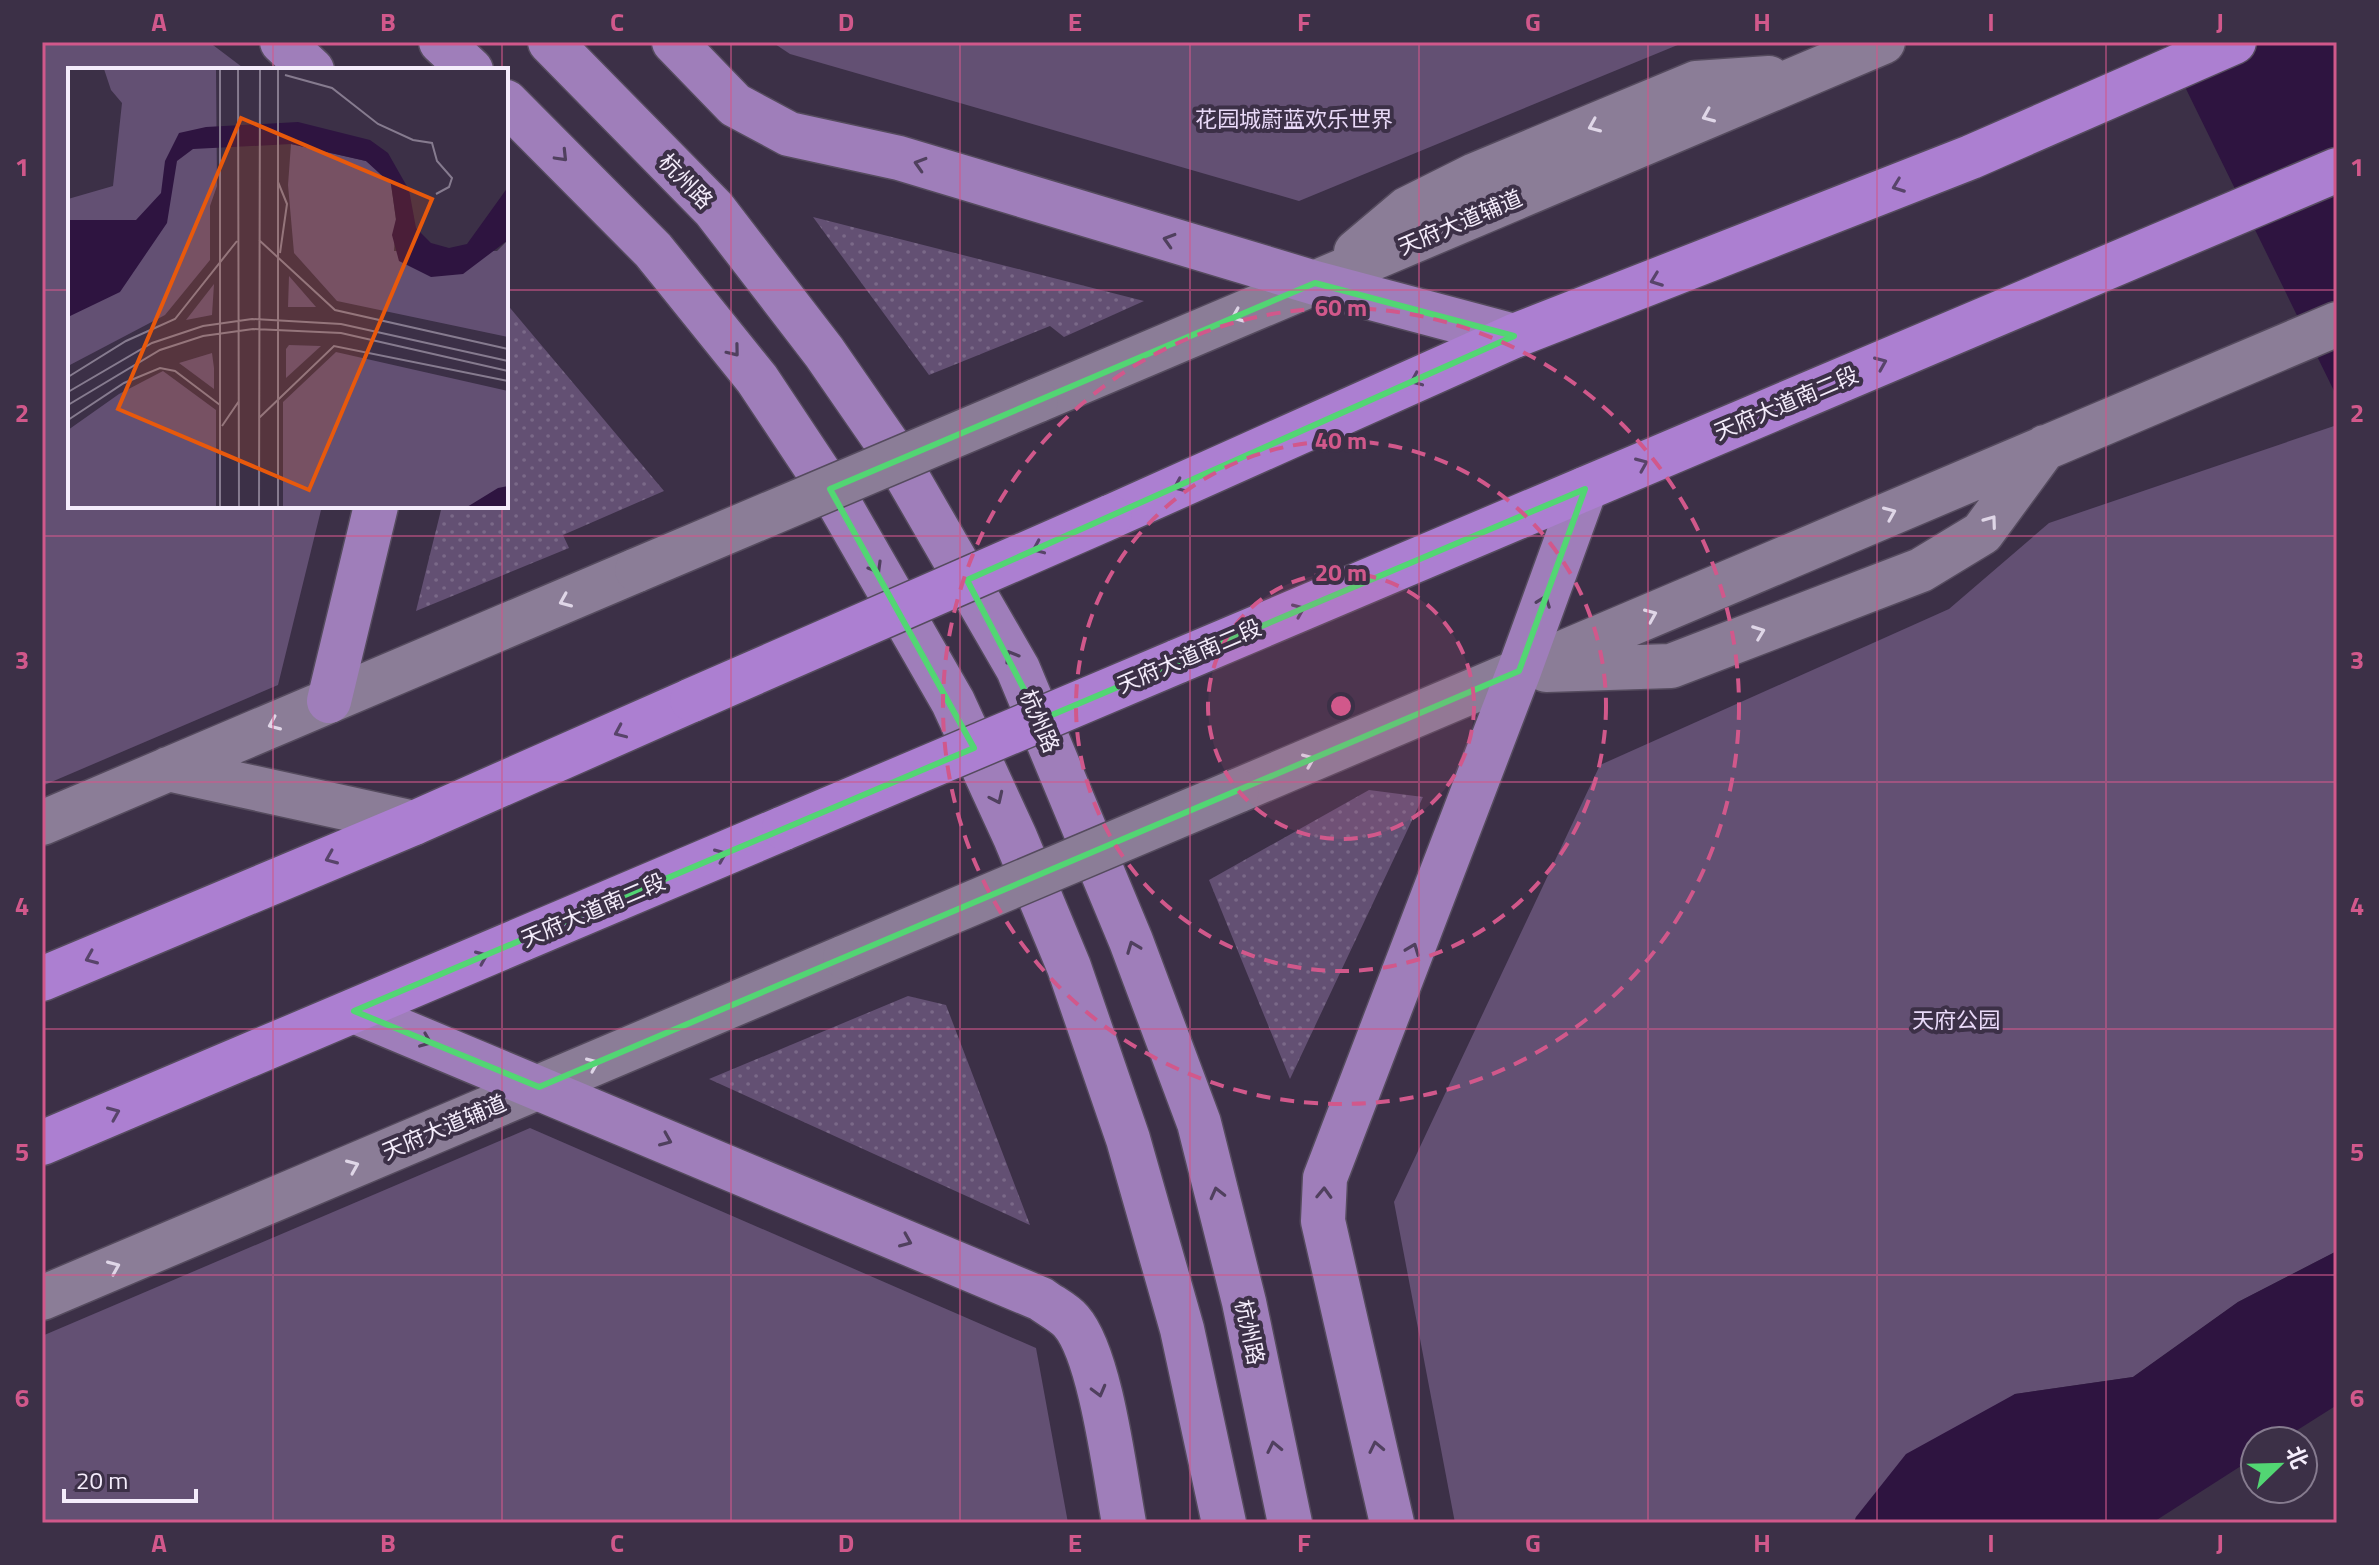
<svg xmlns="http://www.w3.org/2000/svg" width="2379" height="1565" viewBox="0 0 2379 1565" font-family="'Titillium Web','Noto Sans SC',sans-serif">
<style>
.grass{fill:url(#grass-dots)}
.park{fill:#635073}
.water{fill:#2e1440}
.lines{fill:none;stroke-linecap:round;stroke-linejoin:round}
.minor-casing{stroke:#554b5e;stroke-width:47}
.major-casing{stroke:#554b5e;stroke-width:47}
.highway-casing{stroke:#554b5e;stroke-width:47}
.minor{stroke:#8b7d97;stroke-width:44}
.major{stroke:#9f7eba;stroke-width:44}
.highway{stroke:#ac7fd1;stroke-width:44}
.minor-bridge-casing{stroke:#554b5e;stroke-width:47;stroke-linecap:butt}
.highway-bridge-casing{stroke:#554b5e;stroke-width:47;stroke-linecap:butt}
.minor-bridge{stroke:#8b7d97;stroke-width:44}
.highway-bridge{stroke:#ac7fd1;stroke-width:44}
.oneway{stroke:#dfd6e7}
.oneway2{stroke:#50405e}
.oneway3{stroke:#58446a}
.marked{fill:none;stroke:#52d673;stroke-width:6;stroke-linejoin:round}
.grid{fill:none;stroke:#d1588b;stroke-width:2;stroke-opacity:0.55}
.ring{fill:none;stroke:#d1588b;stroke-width:4;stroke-dasharray:14 10}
.labels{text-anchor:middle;stroke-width:8;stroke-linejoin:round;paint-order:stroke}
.park-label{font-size:22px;fill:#e9d9f8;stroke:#3c3047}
.street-label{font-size:22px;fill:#f4ecfb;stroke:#3c3047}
.inset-road{fill:none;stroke:#867b8f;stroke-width:2}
.view{fill:#e8590c;fill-opacity:0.15;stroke:#e8590c;stroke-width:4}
.inset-edge{fill:none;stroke:#f4ecfb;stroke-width:4}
.centre{fill:#d1588b;stroke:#3c3047;stroke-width:4}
.ring-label{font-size:24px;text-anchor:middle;font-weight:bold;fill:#d1588b;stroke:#3c3047;stroke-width:8;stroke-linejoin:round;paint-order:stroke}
.neatline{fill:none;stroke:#d1588b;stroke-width:3}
.grid-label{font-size:26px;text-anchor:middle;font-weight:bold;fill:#d1588b}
</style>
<defs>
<pattern id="grass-dots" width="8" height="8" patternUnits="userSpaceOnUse" patternTransform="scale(2)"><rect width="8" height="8" fill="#635073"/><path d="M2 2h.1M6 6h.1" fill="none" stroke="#7a6988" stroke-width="1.8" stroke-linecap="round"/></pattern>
</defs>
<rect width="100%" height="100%" fill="#3c3047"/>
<path class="grass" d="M813,217L1144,301L1064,337L1050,326L929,375Z
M506,303L664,491L563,535L569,548L416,611L442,506H506Z
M1369,790L1423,797L1290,1079L1209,880Z
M908,996L946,1005L1030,1225L709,1079Z"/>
<path class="park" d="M42,42H209L246,70H70V506H322L278,685L42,786Z
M772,42H1726L1680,44L1299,201L790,54Z
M2337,425V1251L2238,1302L2133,1377L2015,1394L1856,1517L1854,1523H1455L1394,1202L1600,765L1949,609L2049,523Z
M530,1128L1036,1348L1068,1523H42V1336Z"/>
<path class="water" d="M2163,42H2337V397Z
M2337,1251V1405L2280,1441H2255V1457L2152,1523H1854L1856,1517L1906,1454L2015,1394L2133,1377L2238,1302Z"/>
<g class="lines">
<g class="minor-casing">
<path id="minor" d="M1356,252L1407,209L1475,175L1696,83L1769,78
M1036,401L1883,42
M1546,670L1671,666L1921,570L1982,533L2045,447
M168,769L414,823
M1237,791L2337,324
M42,823L637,570
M42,1298L845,957"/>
</g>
<g class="major-casing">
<path id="major" d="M282,42L312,70
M441,42L471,70
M550,42L714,209L824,352L891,449L1018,669L1131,941L1199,1123L1244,1302L1290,1523
M674,42L735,105L789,134L899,158L1315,283L1514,336
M506,102L653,250L757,379L836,498L953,702L1015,837L1069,967L1128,1139L1182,1329L1224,1523
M329,701L376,506
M354,1011L1041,1299C1050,1306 1063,1312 1071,1321C1101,1355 1115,1475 1124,1523
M1392,1523L1323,1221L1325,1178L1519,671L1585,489"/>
</g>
<g class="highway-casing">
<path id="highway" d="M1110,517L1514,336L1971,157L2234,42
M1176,662L2337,170
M42,979L414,823L692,700
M42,1143L784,828"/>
</g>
<use href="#minor" class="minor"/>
<use href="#major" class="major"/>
<use href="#highway" class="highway"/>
<g class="minor-bridge-casing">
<path id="minor-bridge" d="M637,570L1036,401
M845,957L1237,791"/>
</g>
<g class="highway-bridge-casing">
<path id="highway-bridge" d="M692,700L1110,517
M784,828L1176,662"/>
</g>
<use href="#minor-bridge" class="minor-bridge"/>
<use href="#highway-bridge" class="highway-bridge"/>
</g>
<defs><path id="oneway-chevron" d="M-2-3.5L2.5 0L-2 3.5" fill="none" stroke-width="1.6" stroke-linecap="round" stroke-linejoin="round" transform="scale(2)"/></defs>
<g class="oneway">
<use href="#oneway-chevron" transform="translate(1708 116) rotate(157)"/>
<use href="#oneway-chevron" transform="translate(1594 126) rotate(157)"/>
<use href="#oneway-chevron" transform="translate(1237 316) rotate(157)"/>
<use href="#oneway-chevron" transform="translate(1890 513) rotate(-23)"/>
<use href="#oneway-chevron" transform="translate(1991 521) rotate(-54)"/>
<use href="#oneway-chevron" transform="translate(565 601) rotate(157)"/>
<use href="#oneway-chevron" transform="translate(1651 615) rotate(-23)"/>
<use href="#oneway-chevron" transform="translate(1759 632) rotate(-21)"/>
<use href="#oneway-chevron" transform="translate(274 724) rotate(157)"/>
<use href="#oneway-chevron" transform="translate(1309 760) rotate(-23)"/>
<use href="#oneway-chevron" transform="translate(593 1064) rotate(-23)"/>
<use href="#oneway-chevron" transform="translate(353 1166) rotate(-23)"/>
<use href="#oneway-chevron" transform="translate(114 1267) rotate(-23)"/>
</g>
<g class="oneway2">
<use href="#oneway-chevron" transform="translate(562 156) rotate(46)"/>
<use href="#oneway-chevron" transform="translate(920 164) rotate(-163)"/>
<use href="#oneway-chevron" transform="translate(1169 240) rotate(-163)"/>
<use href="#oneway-chevron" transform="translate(734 351) rotate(51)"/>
<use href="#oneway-chevron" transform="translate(876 568) rotate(60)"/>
<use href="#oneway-chevron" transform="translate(1544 601) rotate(-70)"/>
<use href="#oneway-chevron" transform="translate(1011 656) rotate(-120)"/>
<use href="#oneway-chevron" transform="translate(997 798) rotate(65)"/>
<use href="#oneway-chevron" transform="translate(1133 947) rotate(-111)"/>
<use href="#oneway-chevron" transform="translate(1413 949) rotate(-69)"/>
<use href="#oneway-chevron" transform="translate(426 1041) rotate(22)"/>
<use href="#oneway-chevron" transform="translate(666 1140) rotate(23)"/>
<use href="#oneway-chevron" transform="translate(1217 1193) rotate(-104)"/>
<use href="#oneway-chevron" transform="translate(1324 1193) rotate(-88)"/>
<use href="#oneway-chevron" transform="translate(906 1241) rotate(23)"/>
<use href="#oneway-chevron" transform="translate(1099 1391) rotate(75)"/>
<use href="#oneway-chevron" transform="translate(1274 1447) rotate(-102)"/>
<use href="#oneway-chevron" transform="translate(1376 1447) rotate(-102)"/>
</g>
<g class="oneway3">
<use href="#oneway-chevron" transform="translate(1898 186) rotate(159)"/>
<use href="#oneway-chevron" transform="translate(1656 280) rotate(159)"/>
<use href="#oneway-chevron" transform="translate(1881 363) rotate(-23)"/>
<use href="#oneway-chevron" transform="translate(1416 380) rotate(156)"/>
<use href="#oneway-chevron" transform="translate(1642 464) rotate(-23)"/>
<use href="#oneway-chevron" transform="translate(1179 486) rotate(156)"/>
<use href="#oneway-chevron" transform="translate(1038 548) rotate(156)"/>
<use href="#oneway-chevron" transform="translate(1299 610) rotate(-23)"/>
<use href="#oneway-chevron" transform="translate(620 732) rotate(156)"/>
<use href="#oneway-chevron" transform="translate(721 855) rotate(-23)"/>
<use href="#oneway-chevron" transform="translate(331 858) rotate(157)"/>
<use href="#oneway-chevron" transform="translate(482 957) rotate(-23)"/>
<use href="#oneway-chevron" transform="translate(91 958) rotate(157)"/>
<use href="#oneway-chevron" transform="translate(114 1113) rotate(-23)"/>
</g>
<path class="marked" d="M1315,283L1514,336L967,580L1040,720L1585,489L1519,671L539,1087L354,1011L974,748L830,489Z"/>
<path class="grid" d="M273,42V70M502,42V70M731,42V1523M960,42V1523M1190,42V1523M1419,42V1523M1648,42V1523M1877,42V1523M2106,42V1523M42,290H70M506,290H2337M273,506V1523M502,506V1523M42,536H2337M42,782H2337M42,1029H2337M42,1275H2337"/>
<circle cx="1341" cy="706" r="133" fill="#d1588b" fill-opacity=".12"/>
<g class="ring">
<circle cx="1341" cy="706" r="133"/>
<circle cx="1341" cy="706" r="265"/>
<circle cx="1341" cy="706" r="398"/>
</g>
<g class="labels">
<g class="park-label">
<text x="1294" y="127">花园城蔚蓝欢乐世界</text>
<text x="1956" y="1028">天府公园</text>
</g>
<g class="street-label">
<text transform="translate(686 181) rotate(46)" y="8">杭州路</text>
<text transform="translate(1460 222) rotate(-23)" y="8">天府大道辅道</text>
<text transform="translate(1786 403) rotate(-23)" y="8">天府大道南二段</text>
<text transform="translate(1189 656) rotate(-23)" y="8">天府大道南二段</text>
<text transform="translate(1040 721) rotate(67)" y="8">杭州路</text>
<text transform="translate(593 910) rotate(-23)" y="8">天府大道南二段</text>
<text transform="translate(444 1127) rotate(-23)" y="8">天府大道辅道</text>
<text transform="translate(1250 1332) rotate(78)" y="8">杭州路</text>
</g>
</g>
<g transform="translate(68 68)">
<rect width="440" height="440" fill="#3c3047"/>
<path d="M221,208L248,239H220ZM146,216L144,247L118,252ZM221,277L253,278L218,310V281ZM144,285L146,300V321L111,295Z" fill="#635073"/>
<path d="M36,1H148L149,118L142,138V192L97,247L0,298V131L45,118L54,35L43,22ZM223,76L298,93L315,105L323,116L328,152L326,183H429L440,172V269L269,233L226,185L220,117ZM268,284L440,323V439H215V334ZM95,303L148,342V439H0V362L51,326Z" fill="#635073"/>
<path d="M230,54L302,72L320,85L341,122L348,160L363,175L381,180L399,176L440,119V172L395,206L363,209L331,193L324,167L328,151L323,116L298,93L223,76L125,81L109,93L99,155L52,224L0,249V152H68L93,125L97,93L111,65L138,59ZM440,418V438L399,439L430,420Z" fill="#2e1440"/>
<path class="inset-road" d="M170,1L171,439M217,7L264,20L310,56L345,72L364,75L369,93L384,110L381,119L368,126M210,114L219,136L212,185M191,172L267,242L440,281M0,309L58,273L107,251L169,173M0,324L84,275L135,258L184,251L273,256L440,293M0,337L92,282L135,268L185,261L273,265L440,303M191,350L266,278L440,313M0,352L56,315L92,300L107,303L152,337M154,358L171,333M152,439V1M191,439L192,1M210,439V1"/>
<path class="view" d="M173,50L364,131L241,422L50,341Z"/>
<rect width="440" height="440" class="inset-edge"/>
</g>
<circle cx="1341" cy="706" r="12" class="centre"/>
<g class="ring-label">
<text x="1341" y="316">60 m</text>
<text x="1341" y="449">40 m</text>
<text x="1341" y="581">20 m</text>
</g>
<rect width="2379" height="1565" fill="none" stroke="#3c3047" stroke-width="88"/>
<g transform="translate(2279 1465) rotate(67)"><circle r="38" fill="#3c3047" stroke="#867b8f" stroke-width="2"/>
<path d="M0-6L14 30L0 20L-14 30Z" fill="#52d673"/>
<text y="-12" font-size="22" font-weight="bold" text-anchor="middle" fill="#f4ecfb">北</text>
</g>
<path d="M64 1489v12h132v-12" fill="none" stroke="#f4ecfb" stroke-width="4"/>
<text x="76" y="1489" font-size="24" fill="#f4ecfb" stroke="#3c3047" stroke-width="6" paint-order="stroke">20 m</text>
<rect x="44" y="44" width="2291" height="1477" class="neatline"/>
<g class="grid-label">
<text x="159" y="31">A</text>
<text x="388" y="31">B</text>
<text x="617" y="31">C</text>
<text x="846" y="31">D</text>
<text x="1075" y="31">E</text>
<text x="1304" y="31">F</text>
<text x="1533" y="31">G</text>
<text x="1762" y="31">H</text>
<text x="1991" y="31">I</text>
<text x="2220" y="31">J</text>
<text x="22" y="176">1</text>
<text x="2357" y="176">1</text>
<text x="22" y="422">2</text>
<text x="2357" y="422">2</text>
<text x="22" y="669">3</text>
<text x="2357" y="669">3</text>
<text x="22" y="915">4</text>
<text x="2357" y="915">4</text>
<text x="22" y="1161">5</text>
<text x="2357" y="1161">5</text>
<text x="22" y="1407">6</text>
<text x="2357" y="1407">6</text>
<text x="159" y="1552">A</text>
<text x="388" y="1552">B</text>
<text x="617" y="1552">C</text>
<text x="846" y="1552">D</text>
<text x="1075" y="1552">E</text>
<text x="1304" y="1552">F</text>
<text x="1533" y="1552">G</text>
<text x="1762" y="1552">H</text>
<text x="1991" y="1552">I</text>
<text x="2220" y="1552">J</text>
</g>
</svg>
